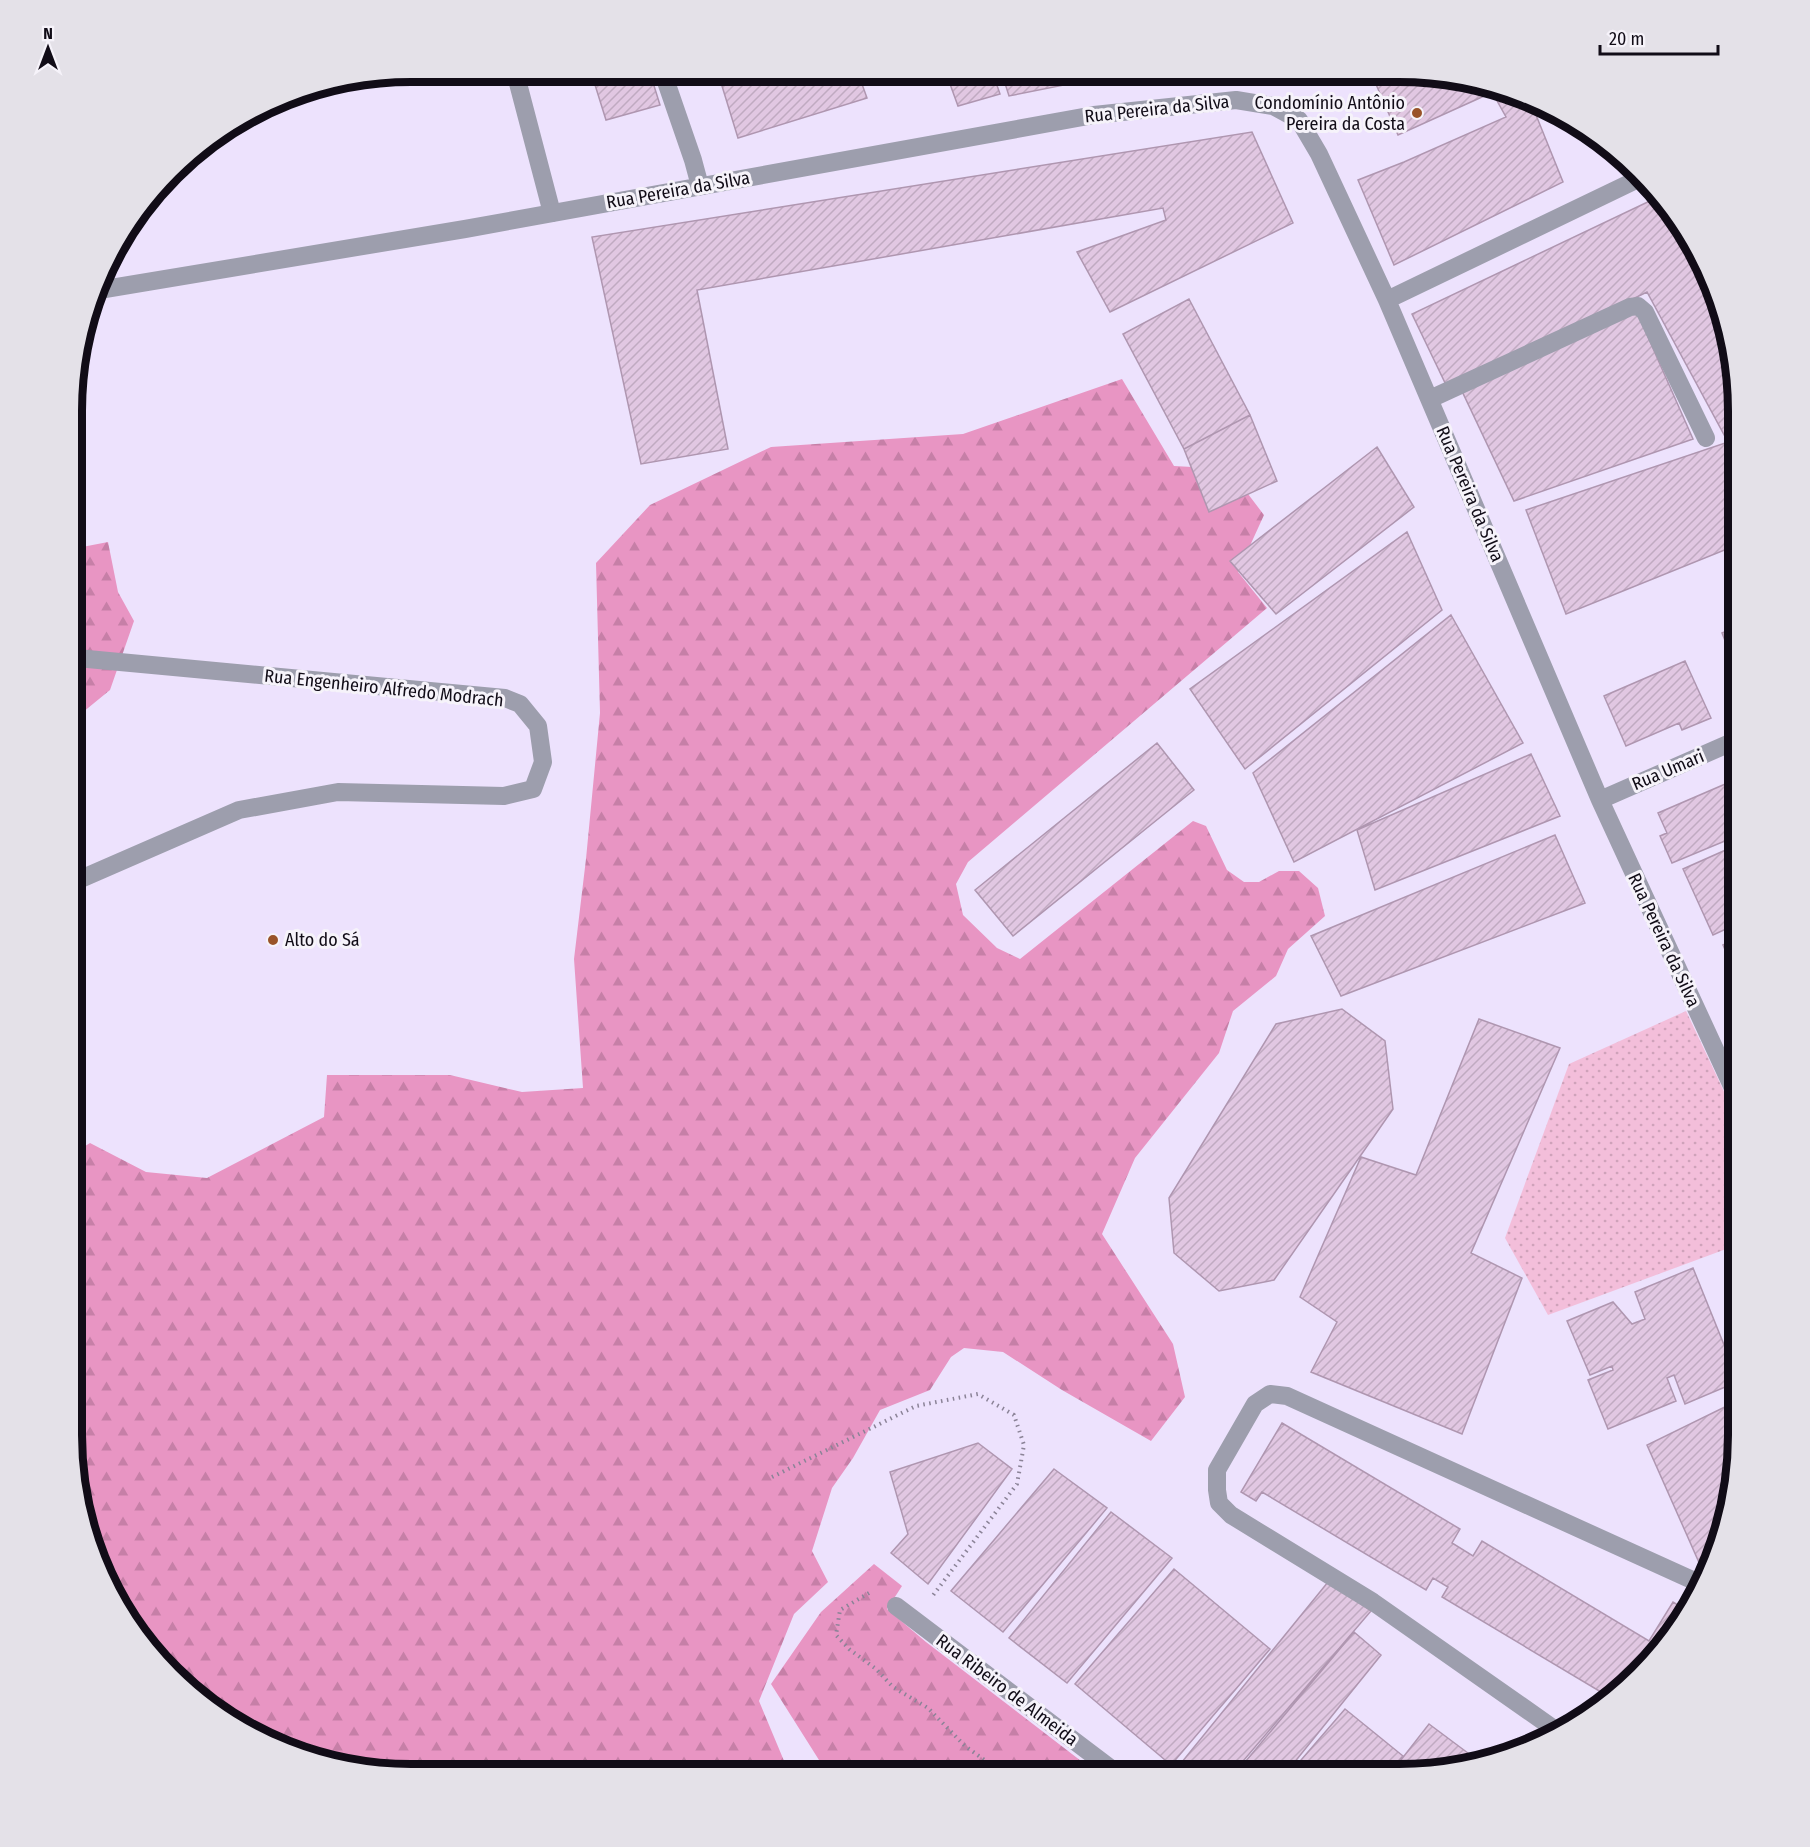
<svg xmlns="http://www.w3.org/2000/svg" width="1810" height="1847" viewBox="0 0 1810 1847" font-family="'Fira Sans Condensed',sans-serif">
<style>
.grass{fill:url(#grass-dots)}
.forest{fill:url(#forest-firs)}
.building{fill:url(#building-hatch);stroke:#af96b0;stroke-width:1.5}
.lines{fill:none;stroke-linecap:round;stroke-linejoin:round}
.path{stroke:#8b8397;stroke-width:4;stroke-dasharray:1.5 4.5;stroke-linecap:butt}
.lane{stroke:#9d9ead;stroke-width:18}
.street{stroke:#9d9ead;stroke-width:18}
.poi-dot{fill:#995329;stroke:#f6f3fa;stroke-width:2}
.labels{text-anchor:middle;stroke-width:6;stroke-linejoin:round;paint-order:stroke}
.poi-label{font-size:18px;fill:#110c17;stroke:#f6f3fa;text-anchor:end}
.street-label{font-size:18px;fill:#110c17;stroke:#f6f3fa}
.rim{fill:none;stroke:#110c17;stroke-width:8}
</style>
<defs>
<pattern id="grass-dots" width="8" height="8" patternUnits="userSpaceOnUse" patternTransform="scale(1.5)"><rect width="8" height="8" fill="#f3beda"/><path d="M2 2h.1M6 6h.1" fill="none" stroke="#cfa2ba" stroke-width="1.8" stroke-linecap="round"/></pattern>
<pattern id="forest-firs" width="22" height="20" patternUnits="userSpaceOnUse" patternTransform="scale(1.5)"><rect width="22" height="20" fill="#e895c3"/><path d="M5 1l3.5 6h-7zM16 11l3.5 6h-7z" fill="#c67fa7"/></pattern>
<pattern id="building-hatch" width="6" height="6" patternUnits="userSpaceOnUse" patternTransform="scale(1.5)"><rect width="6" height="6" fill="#e1c7e2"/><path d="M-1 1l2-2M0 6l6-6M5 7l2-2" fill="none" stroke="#c0aac1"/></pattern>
</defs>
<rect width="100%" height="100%" fill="#ede2fd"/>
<path class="grass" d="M1686,1011L1737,1119V1245L1548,1315L1505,1238L1569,1064Z"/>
<path class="forest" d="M1122,379L1174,466L1229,469L1264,515L1238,572L1267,608L968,862L956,884L963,915L997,948L1020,959L1193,821L1206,826L1227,870L1244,882H1259L1279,871H1299L1318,888L1325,916L1288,949L1276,976L1233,1011L1219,1053L1135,1158L1102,1234L1173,1344L1185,1397L1151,1441L1062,1390L1003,1352L964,1348L951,1357L930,1390L880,1410L853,1458L832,1488L812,1551L828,1582L794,1614L759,1701L787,1768V1774H390L261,1740L188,1691L142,1642L90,1545L73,1457L74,1153L90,1143L146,1172L207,1178L324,1117L327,1075H450L522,1092L583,1088L574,959L586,859L600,713L596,563L650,505L771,447L963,434Z
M108,542L118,592L134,621L110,690L77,717V548Z
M874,1564L902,1586L887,1609L926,1642L1098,1774H821L819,1760L771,1684L821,1612Z"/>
<path class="building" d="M591,72L650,73L660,105L606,120Z
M718,73H858L867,98L738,138Z
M946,73L993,74L1000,94L958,106Z
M1002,74H1060L1064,85L1009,96Z
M1372,75H1442L1493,92L1398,135Z
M1504,96L1532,105L1563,182L1394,265L1358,180L1404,162L1506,117L1496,99Z
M1252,132L1293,223L1110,312L1077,252L1166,220L1163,208L697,290L728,449L641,464L592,237Z
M1654,199L1697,259L1720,302L1737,390V439L1728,442L1647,292L1448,389L1412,314Z
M1189,299L1250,415L1184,449L1123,334Z
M1636,310L1693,439L1514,501L1461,389Z
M1250,415L1277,481L1209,512L1184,449Z
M1737,439V545L1566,614L1526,510Z
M1377,447L1414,507L1276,614L1230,561Z
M1407,532L1442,610L1245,769L1190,689Z
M1737,612V671L1722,633L1737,627L1732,614Z
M1451,615L1523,743L1294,862L1253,773Z
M1685,661L1711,718L1682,730L1679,723L1626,746L1604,696Z
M1157,743L1194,790L1013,936L975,890Z
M1531,754L1560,816L1375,890L1357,830Z
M1737,779V836L1672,863L1660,836L1667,833L1658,813Z
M1555,835L1585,903L1341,996L1311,936Z
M1737,845V924L1713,935L1683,869Z
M1737,939V978L1723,945Z
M1342,1009L1385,1041L1393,1109L1274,1280L1219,1291L1174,1253L1169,1198L1276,1024Z
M1479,1019L1560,1048L1471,1253L1522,1278L1462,1434L1311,1372L1337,1322L1300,1297L1361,1157L1416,1175Z
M1693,1268L1737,1377V1382L1685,1404L1674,1375L1667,1378L1676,1401L1608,1429L1588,1380L1613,1370L1612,1366L1590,1375L1567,1321L1613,1302L1632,1324L1645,1319L1635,1292Z
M1737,1401V1457L1726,1524L1705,1576L1647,1445Z
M1282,1423L1460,1529L1452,1543L1473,1556L1482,1541L1649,1641L1673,1602L1688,1611L1611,1698L1442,1597L1448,1587L1433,1578L1426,1590L1262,1492L1256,1501L1241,1492Z
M978,1443L1012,1469L928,1584L891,1553L908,1534L890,1472Z
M1054,1469L1107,1508L1003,1632L951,1591Z
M1111,1512L1172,1558L1067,1683L1009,1638Z
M1174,1569L1270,1649L1171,1765L1075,1684Z
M1328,1582L1371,1611L1232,1774H1185L1177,1768Z
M1354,1632L1381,1655L1285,1774H1235Z
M1345,1709L1403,1756L1388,1774H1289Z
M1429,1724L1480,1762L1420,1774H1390Z"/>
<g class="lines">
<path class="path" d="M772,1477L916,1406L978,1394L1014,1415L1024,1445L1017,1484L931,1598
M869,1593L840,1610L836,1635L849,1649L876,1669L893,1687L928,1708L965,1746L1004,1774"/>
<path class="lane" d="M515,72L552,213"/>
<path class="street" d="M663,73L693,160L700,186
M99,290L465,229L1094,115L1236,100L1273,106L1299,120L1319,154L1387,300L1600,800L1737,1097
M1387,300L1632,182
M1430,399L1630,307L1638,306L1645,312L1706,438
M1600,800L1737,740
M76,881L239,810L338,792L504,796L533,789L543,762L538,726L520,704L505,698L77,658
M896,1606L1118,1774
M1557,1731L1373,1602L1231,1515L1219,1503L1217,1490V1470L1255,1404L1270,1394L1287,1396L1701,1584"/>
</g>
<g class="poi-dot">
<circle cx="1417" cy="113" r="6"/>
<circle cx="273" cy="940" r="6"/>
</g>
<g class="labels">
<g class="poi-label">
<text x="1405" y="109">Condomínio Antônio<tspan x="1405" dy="21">Pereira da Costa</tspan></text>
<text x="285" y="946" text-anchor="start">Alto do Sá</text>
</g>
<g class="street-label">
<text transform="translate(1157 109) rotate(-6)" y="6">Rua Pereira da Silva</text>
<text transform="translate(678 190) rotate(-10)" y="6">Rua Pereira da Silva</text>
<text transform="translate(1470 494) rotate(67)" y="6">Rua Pereira da Silva</text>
<text transform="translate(384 688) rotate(6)" y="6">Rua Engenheiro Alfredo Modrach</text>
<text transform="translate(1668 770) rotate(-23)" y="6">Rua Umari</text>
<text transform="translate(1664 940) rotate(65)" y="6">Rua Pereira da Silva</text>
<text transform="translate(1007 1690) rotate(37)" y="6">Rua Ribeiro de Almeida</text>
</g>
</g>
<path d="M0 0H1810V1847H0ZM411 82H1399A329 329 0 0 1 1728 411V1435A329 329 0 0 1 1399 1764H411A329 329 0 0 1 82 1435V411A329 329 0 0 1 411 82Z" fill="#e4e1e8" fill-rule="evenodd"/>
<path class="rim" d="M411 82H1399A329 329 0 0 1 1728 411V1435A329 329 0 0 1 1399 1764H411A329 329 0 0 1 82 1435V411A329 329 0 0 1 411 82Z"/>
<g transform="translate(48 48)" stroke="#f6f3fa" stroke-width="4.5" paint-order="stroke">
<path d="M0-4.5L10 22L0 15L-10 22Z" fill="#110c17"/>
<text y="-9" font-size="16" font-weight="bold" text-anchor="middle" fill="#110c17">N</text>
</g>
<path d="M1600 45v9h118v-9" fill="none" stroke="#110c17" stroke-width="3"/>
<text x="1609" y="45" font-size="18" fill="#110c17" stroke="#f6f3fa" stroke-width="4.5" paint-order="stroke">20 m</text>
</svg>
